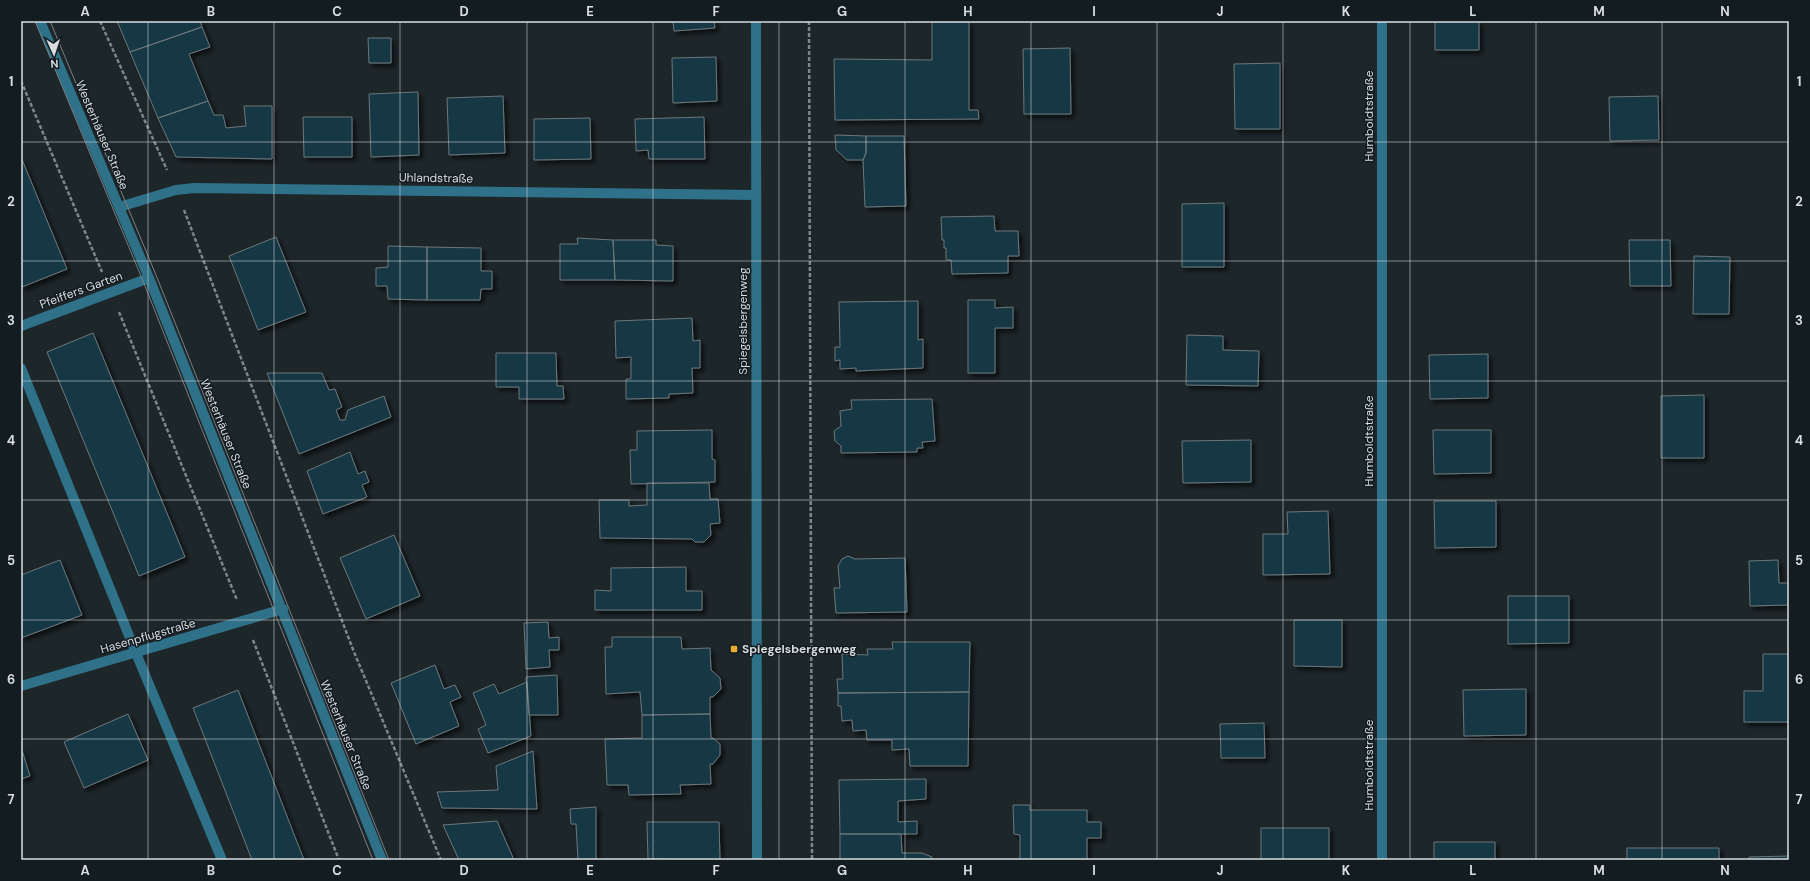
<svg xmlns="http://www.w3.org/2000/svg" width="1810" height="881" viewBox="0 0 1810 881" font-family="'DM Sans',sans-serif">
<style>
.building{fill:#173744;stroke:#6c777b;filter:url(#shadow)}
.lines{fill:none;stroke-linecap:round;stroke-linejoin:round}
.path{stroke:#7f8689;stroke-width:2.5;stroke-dasharray:4 2;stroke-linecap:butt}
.minor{stroke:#2f7189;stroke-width:10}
.tram{stroke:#798083;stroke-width:1}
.grid{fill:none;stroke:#d8dde0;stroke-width:1;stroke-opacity:0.55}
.poi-dot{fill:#e5ad35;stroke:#131c20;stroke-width:1.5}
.labels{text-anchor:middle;stroke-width:3;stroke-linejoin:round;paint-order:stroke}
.street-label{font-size:12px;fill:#d8dde0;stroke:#131c20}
.poi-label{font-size:12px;font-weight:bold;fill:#d8dde0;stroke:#131c20;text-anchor:start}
.neatline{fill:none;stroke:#d8dde0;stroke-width:1.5}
.grid-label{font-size:13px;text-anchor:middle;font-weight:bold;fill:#d8dde0}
</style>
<defs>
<filter id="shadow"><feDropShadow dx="3.5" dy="3.5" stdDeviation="2" flood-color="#0009"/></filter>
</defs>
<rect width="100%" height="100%" fill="#1d2629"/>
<path class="building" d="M117,21H200L202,27L130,52Z
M673,21H714L715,28L674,31Z
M1435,21H1479V50H1435Z
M932,22H969V110H978L979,119L835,120L834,59L932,60Z
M202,27L210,47L189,54L208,101L158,118L130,52Z
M368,38H391V63H369Z
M1070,48L1071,114H1024L1023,49Z
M716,57L717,101L673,103L672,58Z
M1280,63V129H1235L1234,64Z
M418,92L419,155L371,157L369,94Z
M503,96L505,153L449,155L447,98Z
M1658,96L1659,140L1610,141L1609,97Z
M208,101L214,115H223L226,128L246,126L244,106H272V159L176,157L158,118Z
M303,117H352V157H304Z
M704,117L705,159H649L648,150L636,151L635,119Z
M590,118L591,159L534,160V119Z
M835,135L866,136V153L863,160H847L836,150Z
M866,136H904L906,206L865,207L863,160L866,153Z
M21,157L67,269L22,287L21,285Z
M1224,203V267H1182V204Z
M994,216L995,231H1018L1019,256H1008V273L952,274L951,260H946V248H944V240H942L941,217Z
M276,237L306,312L258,330L229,256Z
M577,238L613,240L615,280H560V244H578Z
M613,240H656V245L673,246V281L615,280Z
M1629,240H1670L1671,286H1630Z
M388,246L427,247V300L388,299L387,286H376V268L388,267Z
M427,247L481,248V271H492V289H481L480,300H427Z
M1694,256L1730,257L1729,314H1693Z
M968,300H995V308L1013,307V328H995V373H968Z
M918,301V340L923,339V368L856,371V368L840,369V360L835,361V347H840L839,302Z
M692,318L693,341L700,340V368H692L693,393L669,394V398L626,399V379H631V357L616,358L615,321Z
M93,333L185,557L139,576L47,352Z
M1187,335L1223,336V350L1259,351L1258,386L1186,385Z
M496,353H556L557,386H563L564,399H519V387H496Z
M1488,354V398L1430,399L1429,355Z
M267,373H322L329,390L335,389L342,407L336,410L340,420H345L348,410L384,396L391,417L299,454Z
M1704,395V458H1661V396Z
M932,399L935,441L922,442L923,448H917V452L841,453V446L835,441L834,431L841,426L840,411L852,409L851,400Z
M712,430V459L715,460V482L631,484L630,450H637V431Z
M1433,430H1491V473L1434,474Z
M1251,440V482L1183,483L1182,441Z
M350,452L358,474L365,471L369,482L362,485L367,497L323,514L307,471Z
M647,483H709L710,499H718L720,523L710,524L711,535L704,542H695L692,539L600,538L599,500H629V506L647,505Z
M1434,501H1496V547L1435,548Z
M1328,511L1330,574L1263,575V534H1288L1287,512Z
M394,535L420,596L366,619L340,558Z
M848,556L855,559L905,558L907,612L836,613L834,588H840L838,566L842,559Z
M60,560L82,615L21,638V575Z
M1778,560L1779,583H1789V605L1750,606L1749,561Z
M686,567V591H702V610H595V590L611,591V568Z
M1508,596H1569V643L1508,644Z
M1294,620H1342V667L1294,666Z
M548,622L549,638L559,637V650H549L550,667L526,669L524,623Z
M612,637H681L682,649L710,648L711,670L720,678L721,689L713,697H710V714L642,715L640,692L606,694L605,647H612Z
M892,642H970L969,692L838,693L837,679H843L842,654L868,655L867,649H893Z
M1763,654H1789V722H1744V691H1763Z
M435,665L444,689L455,685L461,697L450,702L459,726L416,744L391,683Z
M557,675L558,715H529L526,677Z
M527,682L531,736L488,753L478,729L486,725L473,693L494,684L499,694Z
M1526,689V735L1464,736L1463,690Z
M238,690L304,860H252L193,708Z
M969,692L968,766H910L909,749L892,750V740H867L866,730L853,731L852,720L842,721L841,706H838V693Z
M128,714L148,760L84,788L64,742Z
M710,714L711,738H713L720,744V755L713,764H710L711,784L680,785L681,794L629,795L628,785H607L605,739L642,738V715Z
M1264,723L1265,758H1221L1220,724Z
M21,747L30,776L21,779Z
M533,751L537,809L442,808L437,792L498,790L496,766Z
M926,779V799L898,801V822L917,821V834H840L839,780Z
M1013,805H1030V810H1087V822H1101V838H1087V860H1020V835L1014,834Z
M596,807V860H578L576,824H571L570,809Z
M497,821L514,860H459L443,825Z
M647,822H719L720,860L648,859Z
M1261,828H1329V860H1261Z
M840,834H901L902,853H922L932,857V860H840Z
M1434,842H1495V860H1434Z
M1627,848H1719V860H1627Z
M1789,856V860H1749V857Z"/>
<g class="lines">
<path class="path" d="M100,21L167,170
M809,21L812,860
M21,81L102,272
M184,210L354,652L441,860
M119,312L237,600
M253,640L339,860"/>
<path class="minor" d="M40,21L149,278L382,860
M756,21L757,860
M1382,21V860
M119,207L176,190L194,188L756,195
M21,326L149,278
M21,368L136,653L222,860
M21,686L283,609"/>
<path class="tram" d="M35,21L143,281L373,860
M50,21L156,275L389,860"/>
</g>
<path class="grid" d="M148,21V860M274,21V860M400,21V860M527,21V860M653,21V860M779,21V860M905,21V860M1031,21V860M1157,21V860M1283,21V860M1410,21V860M1536,21V860M1662,21V860M21,142H1789M21,261H1789M21,381H1789M21,500H1789M21,620H1789M21,739H1789"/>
<rect class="poi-dot" x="730" y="645" width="8" height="8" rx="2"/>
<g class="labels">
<g class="street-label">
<text transform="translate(1369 116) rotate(-90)" y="4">Humboldtstraße</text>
<text transform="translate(102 135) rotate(67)" y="4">Westerhäuser Straße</text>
<text transform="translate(436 178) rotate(1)" y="4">Uhlandstraße</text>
<text transform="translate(81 290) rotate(-20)" y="4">Pfeiffers Garten</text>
<text transform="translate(743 321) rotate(-90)" y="4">Spiegelsbergenweg</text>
<text transform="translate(226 434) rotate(68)" y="4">Westerhäuser Straße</text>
<text transform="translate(1369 441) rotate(-90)" y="4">Humboldtstraße</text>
<text transform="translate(148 636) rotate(-16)" y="4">Hasenpflugstraße</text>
<text transform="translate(346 735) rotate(68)" y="4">Westerhäuser Straße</text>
<text transform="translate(1369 765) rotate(-90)" y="4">Humboldtstraße</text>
</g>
<g class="poi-label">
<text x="742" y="653">Spiegelsbergenweg</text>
</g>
</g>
<rect width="1810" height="881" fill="none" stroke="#131c20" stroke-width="44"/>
<g transform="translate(54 54) rotate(177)" stroke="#131c20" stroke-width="3" paint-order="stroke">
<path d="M0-3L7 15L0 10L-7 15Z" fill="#d8dde0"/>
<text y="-6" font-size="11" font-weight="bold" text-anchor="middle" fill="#d8dde0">N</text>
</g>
<rect x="22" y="22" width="1766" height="837" class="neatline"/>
<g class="grid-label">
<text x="85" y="16">A</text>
<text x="211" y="16">B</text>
<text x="337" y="16">C</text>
<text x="464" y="16">D</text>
<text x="590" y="16">E</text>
<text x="716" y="16">F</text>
<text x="842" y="16">G</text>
<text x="968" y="16">H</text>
<text x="1094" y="16">I</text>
<text x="1220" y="16">J</text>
<text x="1346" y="16">K</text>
<text x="1473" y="16">L</text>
<text x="1599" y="16">M</text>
<text x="1725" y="16">N</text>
<text x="11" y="86">1</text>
<text x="1799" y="86">1</text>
<text x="11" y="206">2</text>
<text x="1799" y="206">2</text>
<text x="11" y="325">3</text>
<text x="1799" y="325">3</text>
<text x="11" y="445">4</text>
<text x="1799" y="445">4</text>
<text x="11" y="565">5</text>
<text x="1799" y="565">5</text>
<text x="11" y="684">6</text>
<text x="1799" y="684">6</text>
<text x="11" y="804">7</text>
<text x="1799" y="804">7</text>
<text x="85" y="875">A</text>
<text x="211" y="875">B</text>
<text x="337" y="875">C</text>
<text x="464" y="875">D</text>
<text x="590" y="875">E</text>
<text x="716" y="875">F</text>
<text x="842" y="875">G</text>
<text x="968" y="875">H</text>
<text x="1094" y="875">I</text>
<text x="1220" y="875">J</text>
<text x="1346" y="875">K</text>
<text x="1473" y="875">L</text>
<text x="1599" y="875">M</text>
<text x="1725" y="875">N</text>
</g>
</svg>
